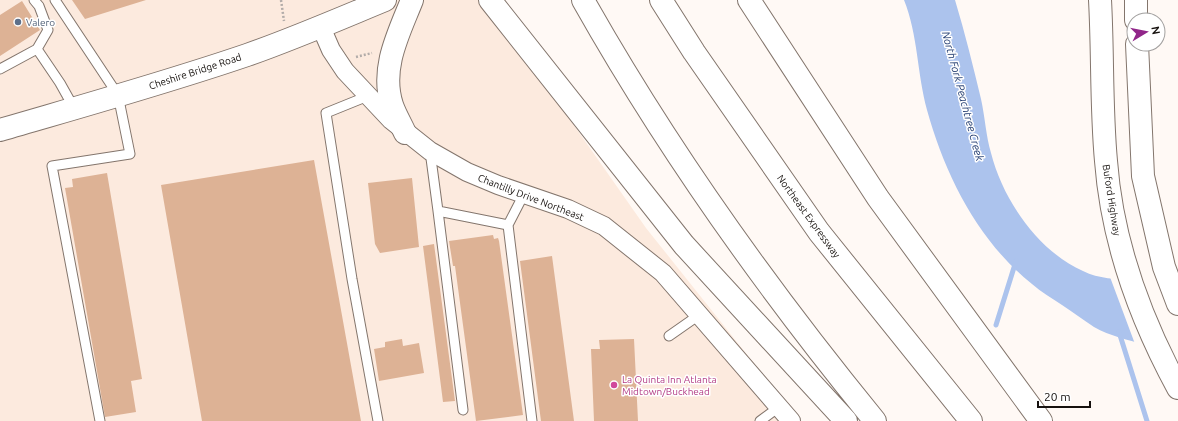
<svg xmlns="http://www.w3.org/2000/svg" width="1178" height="421" viewBox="0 0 1178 421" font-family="Ubuntu,sans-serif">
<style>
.built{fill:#fceade}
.water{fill:#acc3ed}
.pier{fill:#fff9f5}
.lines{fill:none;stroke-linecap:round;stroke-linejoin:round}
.stream{stroke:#acc3ed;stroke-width:5}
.building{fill:#ddb295}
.lane-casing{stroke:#83756c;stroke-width:11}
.street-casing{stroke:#83756c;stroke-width:20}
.secondary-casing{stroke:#83756c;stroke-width:24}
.primary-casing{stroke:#83756c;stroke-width:24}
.highway-casing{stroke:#83756c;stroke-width:24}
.path{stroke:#b2aca9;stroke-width:2.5;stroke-dasharray:2 2;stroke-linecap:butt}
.lane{stroke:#fff;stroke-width:9}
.street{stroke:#fff;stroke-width:18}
.secondary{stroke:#fff;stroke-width:22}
.primary{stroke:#fff;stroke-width:22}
.highway{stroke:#fff;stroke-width:22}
.service-dot{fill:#5c6f8a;stroke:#fff;stroke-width:1.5}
.hotel-dot{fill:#d1479c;stroke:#fff;stroke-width:1.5}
.labels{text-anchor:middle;stroke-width:3;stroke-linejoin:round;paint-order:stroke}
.service-label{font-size:10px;fill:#4e5e75;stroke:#fff;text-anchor:start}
.street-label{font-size:10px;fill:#16110e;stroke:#fff}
.hotel-label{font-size:10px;fill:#b23c85;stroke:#fff;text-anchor:start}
.water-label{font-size:11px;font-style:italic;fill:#233d71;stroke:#fff}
</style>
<rect width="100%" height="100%" fill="#fff9f5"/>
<path class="built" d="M0,0H486L646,228L800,421H0Z"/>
<path class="water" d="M904,0H955C965,33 973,66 981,99C985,117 986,136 991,153C1003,200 1038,251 1083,271C1099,279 1116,279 1134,280L1146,345C1128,340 1110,336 1094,327C1083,320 1073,312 1062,305C1052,298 1041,292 1032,284C978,241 945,175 927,110C917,73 918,35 904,0Z"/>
<path class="pier" d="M1178,263V347H1146L1135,344L1110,277L1133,278L1158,273Z"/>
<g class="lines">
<path class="stream" d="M996,325L1016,261
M1119,332L1147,421"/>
</g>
<path class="building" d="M72,0H146L85,19Z
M22,1L40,30L0,56V15Z
M314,160L361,421H202L161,185Z
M107,173L142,379L131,381L136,412L105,417L65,188L73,187L72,179Z
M412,178L419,247L380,253L375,244L368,183Z
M493,235L494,239L498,238L499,241L523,415L476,421L455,266H453L449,241Z
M434,244L455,401L443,402L423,246Z
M552,256L574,421H541L520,261Z
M402,339L403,346L419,343L424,373L379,381L374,349L385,347V342Z
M634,339L638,421H594L591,349H600L599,340Z"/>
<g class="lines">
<g class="lane-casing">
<path id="lane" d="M34,0L39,6L48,30L37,49
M55,0L118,95L130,154L52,166L100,421
M0,69L37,49L60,83L74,108
M368,96L326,113L352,279L378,421
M430,151L438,211
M524,194L508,225L532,421
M669,336L699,315
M463,410L438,211L508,225
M760,421L779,407"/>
</g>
<g class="street-casing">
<path id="street" d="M321,27L331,50L345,71L391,120L430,151L467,172L498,185L568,209L604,226L663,273L791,421"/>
</g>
<g class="secondary-casing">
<path id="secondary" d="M0,130C82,106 165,83 247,55C293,39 339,19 385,0
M405,133C401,124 395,114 392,105C380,68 399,33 412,0"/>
</g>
<g class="primary-casing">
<path id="primary" d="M1100,0C1103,54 1101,107 1106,161C1112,241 1140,318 1178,388
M1136,0V20
M1137,44L1143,176L1164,267L1178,304"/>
</g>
<g class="highway-casing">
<path id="highway" d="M490,0L684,245L846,421
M583,0C667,149 767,289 875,421
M661,0L694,52L819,232L971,421
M749,0L878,198L1041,421"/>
</g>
<path class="path" d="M281,0L284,21
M356,57L372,53"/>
<use href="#lane" class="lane"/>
<use href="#street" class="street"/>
<use href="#secondary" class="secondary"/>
<use href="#primary" class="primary"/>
<use href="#highway" class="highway"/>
</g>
<circle class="service-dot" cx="18" cy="22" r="4"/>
<circle class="hotel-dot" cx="614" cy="385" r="4"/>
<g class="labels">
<g class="service-label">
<text x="26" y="26">Valero</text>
</g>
<g class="street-label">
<text transform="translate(195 71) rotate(-18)" y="4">Cheshire Bridge Road</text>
<text transform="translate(531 197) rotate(21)" y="4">Chantilly Drive Northeast</text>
<text transform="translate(1112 200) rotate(81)" y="4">Buford Highway</text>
<text transform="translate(809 216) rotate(54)" y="4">Northeast Expressway</text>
</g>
<g class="hotel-label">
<text x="622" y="383">La Quinta Inn Atlanta<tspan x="622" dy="12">Midtown/Buckhead</tspan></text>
</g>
<g class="water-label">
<text transform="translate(963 96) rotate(75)" y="4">North Fork Peachtree Creek</text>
</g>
</g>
<g transform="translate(1146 32) rotate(80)"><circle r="19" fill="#ffffff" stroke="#a2a09f"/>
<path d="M0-3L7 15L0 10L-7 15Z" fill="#912689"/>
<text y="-6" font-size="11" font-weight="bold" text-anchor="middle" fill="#16110e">N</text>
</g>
<path d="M1038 401v6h52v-6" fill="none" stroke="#16110e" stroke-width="2"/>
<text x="1044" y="401" font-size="12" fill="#16110e" stroke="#ffffff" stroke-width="3" paint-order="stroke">20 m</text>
</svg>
